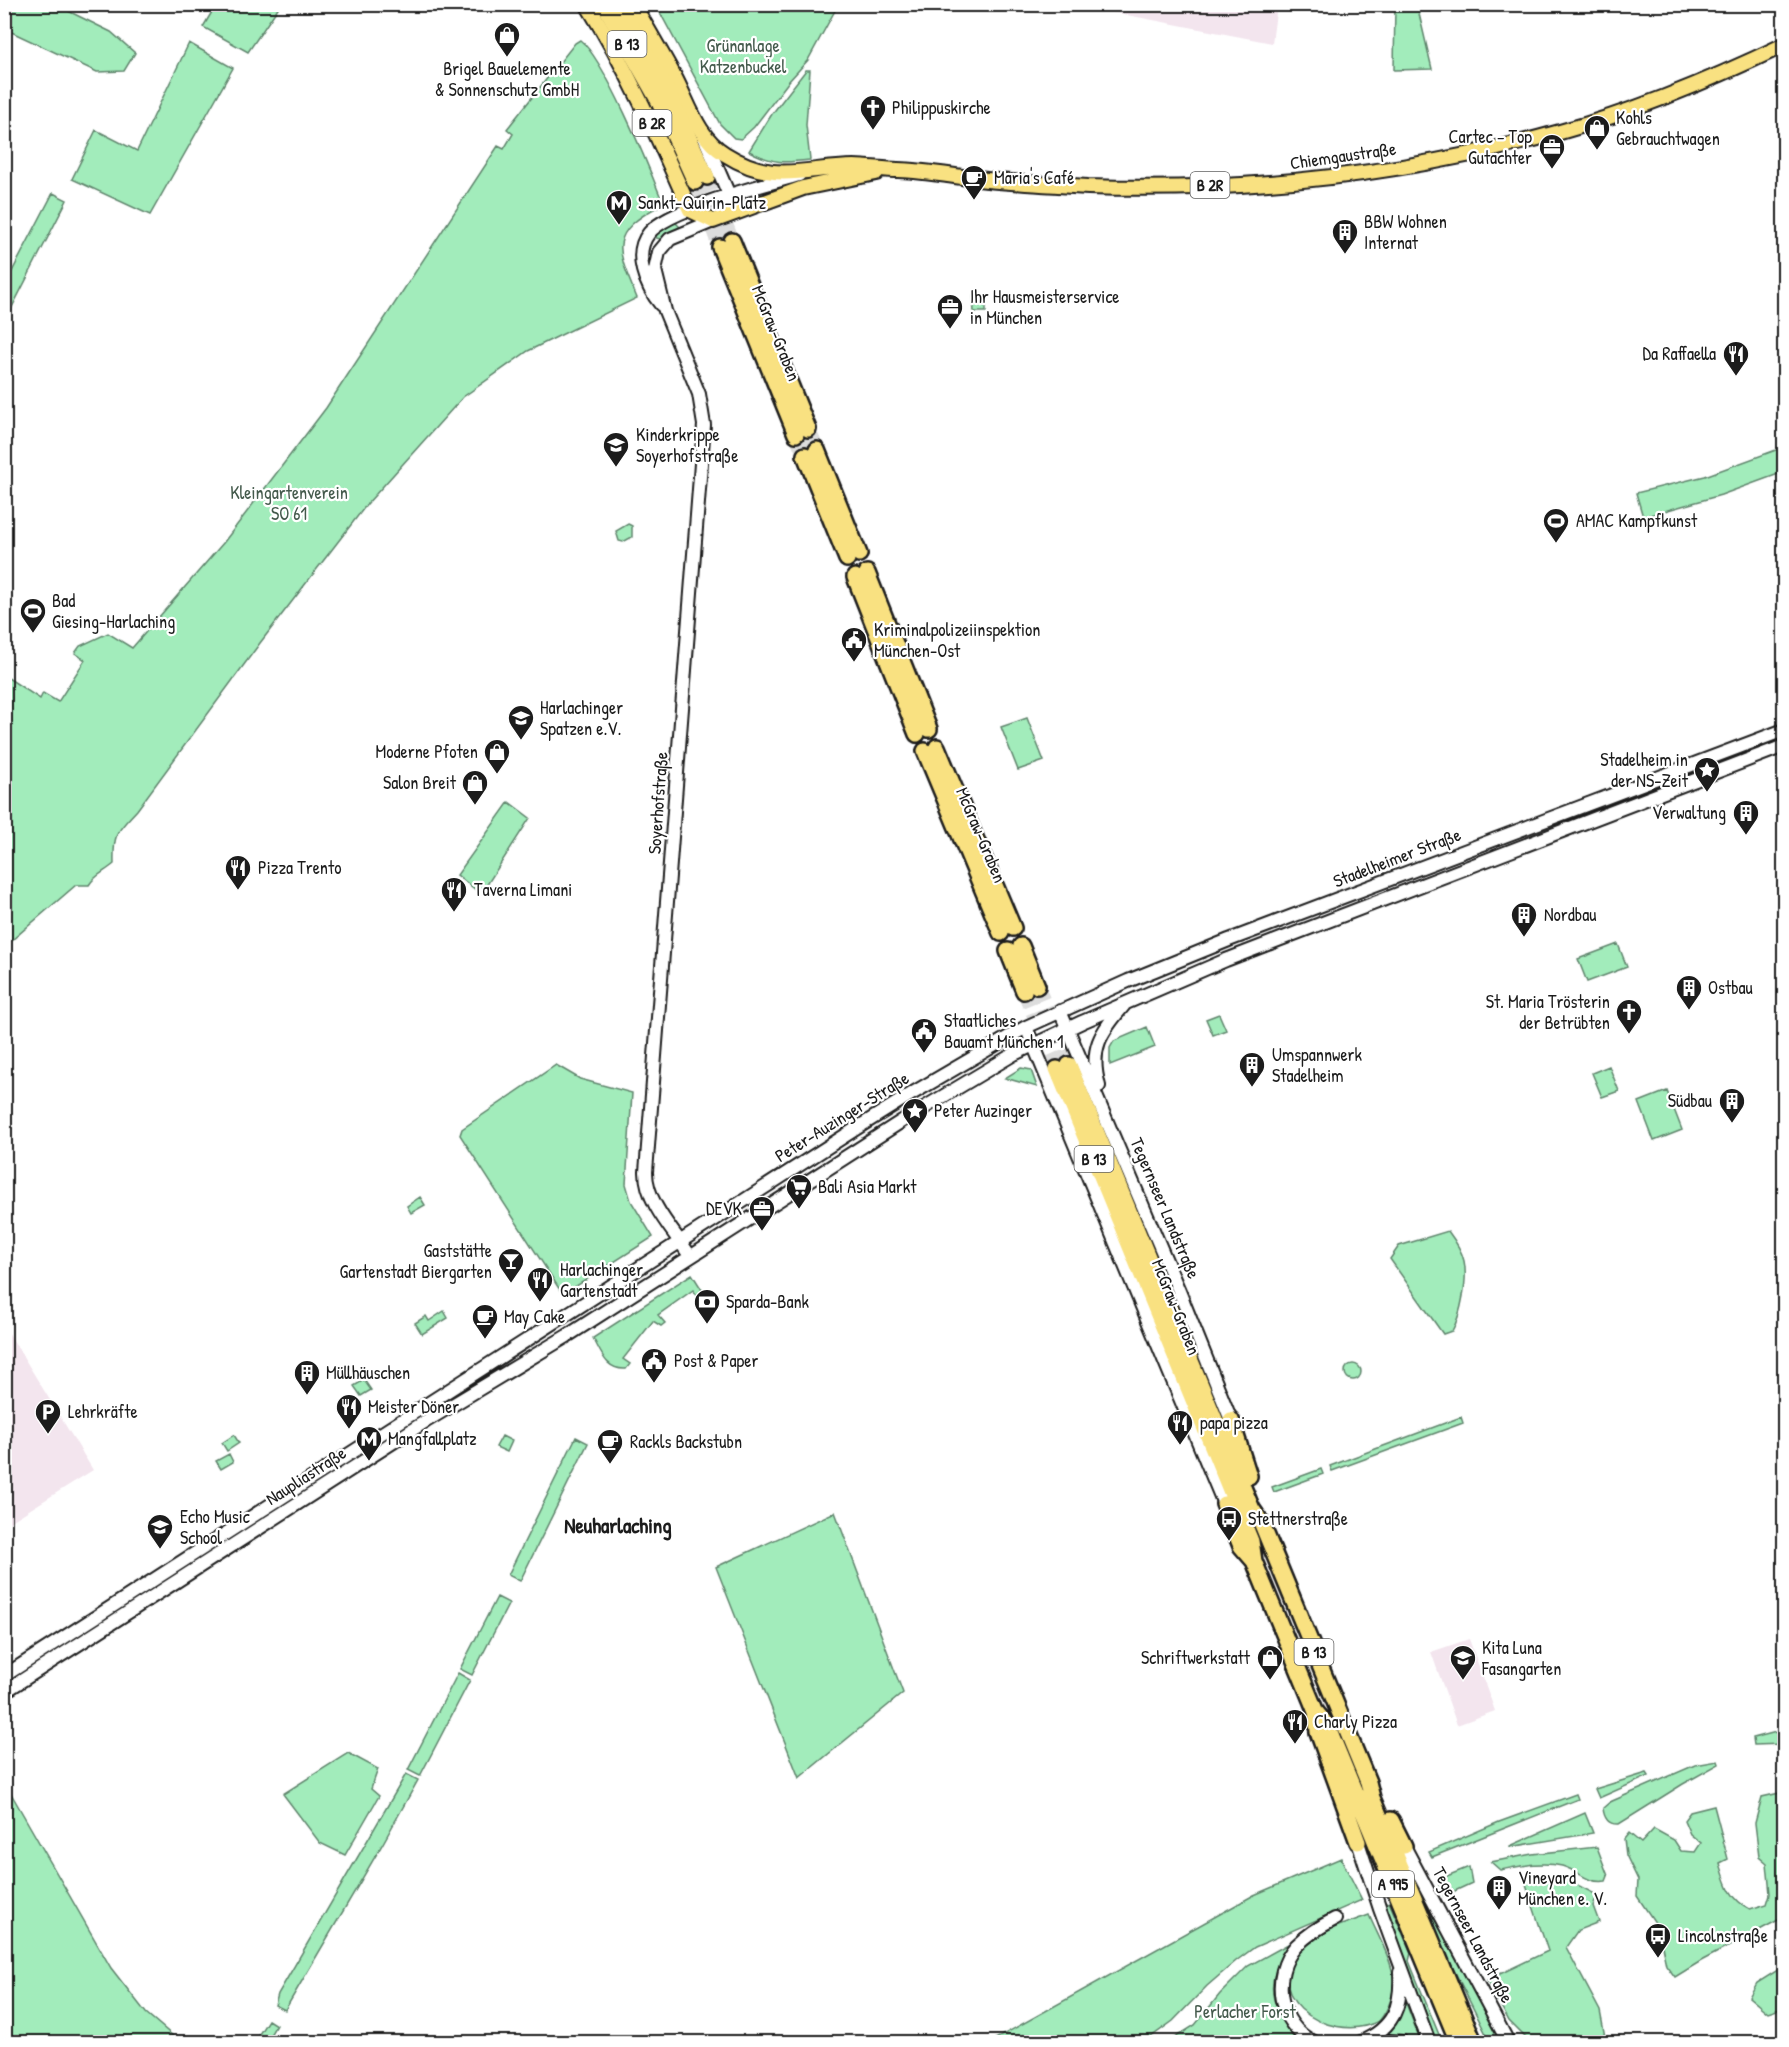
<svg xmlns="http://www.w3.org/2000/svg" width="1789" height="2047" viewBox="0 0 1789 2047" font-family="'Patrick Hand',sans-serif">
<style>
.built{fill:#f3e5ee}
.green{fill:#a2ecbb;stroke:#5f846c;stroke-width:1.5}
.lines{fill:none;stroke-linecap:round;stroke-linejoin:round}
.highway-tunnel{stroke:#ddd;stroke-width:15;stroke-dasharray:15 8;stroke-linecap:butt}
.secondary-casing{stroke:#1c1c1c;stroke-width:16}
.primary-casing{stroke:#1c1c1c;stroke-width:18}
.highway-casing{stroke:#1c1c1c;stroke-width:20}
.secondary{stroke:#fff;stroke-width:12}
.primary{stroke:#f9e181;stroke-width:14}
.highway{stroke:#f9e181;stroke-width:15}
.labels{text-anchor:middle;stroke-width:4.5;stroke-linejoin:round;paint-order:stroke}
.shield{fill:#fff;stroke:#606060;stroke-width:1.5}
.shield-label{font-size:16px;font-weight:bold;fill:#1c1c1c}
.park-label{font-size:18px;fill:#445a4c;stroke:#fff}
.poi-label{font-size:18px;fill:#1c1c1c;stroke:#fff;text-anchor:start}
.street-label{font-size:18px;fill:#1c1c1c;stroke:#fff}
.quarter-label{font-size:21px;font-weight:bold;fill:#1c1c1c;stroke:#fff}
</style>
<rect width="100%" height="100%" fill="#fff"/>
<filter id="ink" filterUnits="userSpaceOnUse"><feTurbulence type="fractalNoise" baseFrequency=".0167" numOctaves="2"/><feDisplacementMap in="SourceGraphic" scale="12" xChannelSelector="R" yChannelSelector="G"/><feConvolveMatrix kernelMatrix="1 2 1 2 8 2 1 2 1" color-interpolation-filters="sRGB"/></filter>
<g filter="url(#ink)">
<path class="built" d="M1075,5H1277L1272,43Z
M5,1327L93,1470L5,1525H4Z
M1469,1639L1495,1711L1457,1725L1431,1652Z"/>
<path class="green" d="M4,5H56L111,32L135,53L124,71L97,72L5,29Z
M216,5V4L280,5L248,52L203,27Z
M656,5H838L808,60L789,81L754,127L741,139L734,138L720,124Z
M1395,5H1417L1432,69L1394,70Z
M580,40C604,58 648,165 661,198L659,206C607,234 617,250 637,298L528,351L463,397L367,504L260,643L137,810C117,832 113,832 114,864C105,872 95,875 89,885H76L5,946V676L40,699L43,693L58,702L85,660L75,653L80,646L108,633L132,648L224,542L326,408L498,146L504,149L513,134L507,129L575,43Z
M189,43L233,68L150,215L72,179L96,130L137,151Z
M806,70H810L806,125L810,160C784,163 774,164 749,151L772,114Z
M53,193L67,200L7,317L5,315V285Z
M675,222L681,228L661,239L656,238V235Z
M973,296H986V312H974Z
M1784,447V472L1721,495L1643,517L1636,493L1705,476Z
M628,524L632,526V537L623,542L619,541L616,531Z
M1027,718L1044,761L1018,770L1001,727Z
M509,802L530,818L481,894L457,875Z
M1618,944L1627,967L1587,982L1578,959Z
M1219,1014L1226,1030L1213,1035L1206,1019Z
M1147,1027L1155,1047L1110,1065V1048L1114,1041Z
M556,1065L580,1079L632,1093L626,1184L631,1201L653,1237L567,1292L560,1290L460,1135L462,1129Z
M1609,1066L1619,1091L1602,1097L1592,1073Z
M1021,1068L1031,1070L1037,1087L1005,1078Z
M1667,1091L1682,1130L1654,1141L1639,1102Z
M420,1197L425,1205L411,1213L407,1206Z
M1448,1231C1454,1239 1462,1251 1464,1261C1468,1279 1461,1315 1452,1331L1443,1334L1390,1259L1399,1246Z
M692,1274L704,1293L698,1297L693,1290L658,1315L665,1323L661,1326L653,1321L623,1359L630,1364L626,1369C606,1370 602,1354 593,1338Z
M444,1311L448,1318L422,1334L415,1323L426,1316L429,1321Z
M1345 1372a8 8 0 1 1 16 0a8 8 0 1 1-16 0Z
M364,1380L371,1390L361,1396L354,1386Z
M1461,1417L1463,1423L1332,1471L1330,1466Z
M234,1435L239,1443L227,1451L222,1443Z
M502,1436L512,1441L507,1452L496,1447Z
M576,1437L588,1443L520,1581L508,1575Z
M229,1454L233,1462L221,1469L216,1461Z
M1321,1469L1323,1474L1274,1492L1272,1487Z
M835,1512L903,1693L799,1778L716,1567Z
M497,1597L509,1603L472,1675L460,1669Z
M458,1673L470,1680L420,1776L408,1770Z
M1784,1730V1744L1754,1745L1753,1738Z
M348,1753L378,1769L371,1789L379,1796L345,1855L320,1843L283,1794Z
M1718,1761L1719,1764L1683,1784L1619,1824C1608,1825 1604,1818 1603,1808L1610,1802L1695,1765Z
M1647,1773L1649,1776L1599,1798L1595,1789Z
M406,1774L418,1780L382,1845L285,2010L275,2005L278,1994Z
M5,1783L111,1968L146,2013L180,2042H5Z
M1784,1792V1917L1701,1961L1675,1977L1666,1965L1658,1927L1637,1896L1638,1880L1626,1855L1624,1839L1629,1833L1641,1843L1654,1829L1674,1840L1681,1851L1695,1852L1701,1843L1690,1834L1684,1820L1690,1812L1714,1806L1728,1859L1720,1863C1726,1883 1730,1900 1750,1909L1767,1904L1770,1894L1767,1863L1759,1856L1755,1823L1762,1797Z
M1576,1794L1578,1799L1432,1857L1429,1852L1499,1822Z
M1585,1813L1593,1833L1510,1847V1846Z
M1398,1846L1502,2042H1490L1437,1936Z
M1597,1847L1608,1876L1606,1881C1586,1884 1580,1871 1562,1866C1542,1861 1521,1866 1500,1870L1491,1862L1532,1854Z
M1341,1858L1362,1900L1255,1947L1236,1961L1207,1986L1173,2021L1144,2042H990L1254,1895Z
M1469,1867L1472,1883L1444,1896L1437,1880Z
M1549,1878H1564L1597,1895L1593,1906L1599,1922L1578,1930L1566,1947L1600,2011L1606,2042H1530L1509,2021L1487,1980L1548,1951L1524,1879Z
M1389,1902L1411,1953L1409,1961L1442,2042H1436L1385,1904Z
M1369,1915C1377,1934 1389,1954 1393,1974C1396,1991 1389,2009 1379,2021C1327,2047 1245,1991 1314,1939C1330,1927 1351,1922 1369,1915Z
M1290,1943C1285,1952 1279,1963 1275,1973C1266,1999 1283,2024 1300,2042H1168L1195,2025L1220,1994L1248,1966Z
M1784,1966V2005L1780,2009L1768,2013L1749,1997L1757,1983Z
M1404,1998L1421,2042H1414L1407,2039L1382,2037L1391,2030Z
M268,2020L276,2025L266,2042H254Z"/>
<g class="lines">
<path class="highway-tunnel" d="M707,177L732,241
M695,182L720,247
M808,429L817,450
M796,434L805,455
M1037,986L1069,1065
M1024,991L1057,1069"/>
<g class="secondary-casing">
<path id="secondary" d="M704,137L729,195L719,219
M661,305C646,287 632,254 649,233C668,209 767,184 799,175
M1060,1011L1179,1291L1231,1420
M1026,1027L1224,1504
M1099,1086C1089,1049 1100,1033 1124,1005
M690,1256C674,1231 646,1203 646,1172L704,425L699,394L665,311L655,270L659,252L670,239L713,221
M4,1676L857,1128L913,1093L1026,1027L1128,981L1229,940L1784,730
M4,1692L426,1421L567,1336L902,1121L1014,1054L1082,1022L1226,960L1784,746
M1358,1842L1380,1909L1429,2042
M1404,1846L1508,2042
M1314,2042C1278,2026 1270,1975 1296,1946C1307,1935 1321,1926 1335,1919
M1361,2042C1394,2028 1402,2006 1400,1972
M1375,2042L1389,2041L1402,2042"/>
</g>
<g class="primary-casing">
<path id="primary" d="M587,4C628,70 659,139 690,210L713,221L803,188L876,173
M633,4C647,28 661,52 674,76C689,104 697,137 725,154C774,185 802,168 854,167C869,167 884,170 898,170C928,171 957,177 987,180C1020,183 1054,185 1088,187C1246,192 1407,175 1560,132C1637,111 1713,79 1784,45"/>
</g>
<g class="highway-casing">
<path id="highway" d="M604,4L658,100L695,182
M619,4L669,94L707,177
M732,241L808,429
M720,247L796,434
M817,450L859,554
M805,455L847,559
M867,573L929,729
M855,577L917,734
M937,747L1013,928
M925,751L1001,933
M1021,946L1037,986
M1008,951L1024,991
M1069,1065L1252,1509L1261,1522L1368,1782L1372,1798L1474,2042
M1057,1069L1251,1541L1254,1561L1316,1712L1328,1727L1458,2042
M1231,1420L1249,1476
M1224,1504L1241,1546L1254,1561
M1316,1712L1318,1732L1358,1842
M1391,1820L1404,1846"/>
</g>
<use href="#secondary" class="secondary"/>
<use href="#primary" class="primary"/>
<use href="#highway" class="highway"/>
</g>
</g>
<defs>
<g id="shop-pin" transform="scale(1.35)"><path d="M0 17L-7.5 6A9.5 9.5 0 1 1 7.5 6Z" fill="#1c1c1c" stroke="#fff"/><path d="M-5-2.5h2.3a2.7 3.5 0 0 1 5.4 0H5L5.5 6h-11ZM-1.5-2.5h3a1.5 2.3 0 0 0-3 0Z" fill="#fff"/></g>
<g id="church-pin" transform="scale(1.35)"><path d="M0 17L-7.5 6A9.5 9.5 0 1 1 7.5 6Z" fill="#1c1c1c" stroke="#fff"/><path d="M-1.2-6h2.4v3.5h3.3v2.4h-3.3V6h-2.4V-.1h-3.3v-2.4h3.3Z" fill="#fff"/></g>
<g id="office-pin" transform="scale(1.35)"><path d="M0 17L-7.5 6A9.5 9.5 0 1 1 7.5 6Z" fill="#1c1c1c" stroke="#fff"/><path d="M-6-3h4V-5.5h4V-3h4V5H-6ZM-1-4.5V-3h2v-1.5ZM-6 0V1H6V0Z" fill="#fff"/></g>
<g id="cafe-pin" transform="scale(1.35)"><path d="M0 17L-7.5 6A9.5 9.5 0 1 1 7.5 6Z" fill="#1c1c1c" stroke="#fff"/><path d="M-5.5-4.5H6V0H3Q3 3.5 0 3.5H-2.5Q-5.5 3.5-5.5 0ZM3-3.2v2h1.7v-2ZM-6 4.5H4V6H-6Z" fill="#fff"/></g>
<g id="metro-pin" transform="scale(1.35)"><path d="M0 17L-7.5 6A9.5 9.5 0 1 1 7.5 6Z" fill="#1c1c1c" stroke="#fff"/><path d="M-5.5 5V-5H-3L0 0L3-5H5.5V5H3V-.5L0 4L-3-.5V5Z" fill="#fff"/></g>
<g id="building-pin" transform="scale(1.35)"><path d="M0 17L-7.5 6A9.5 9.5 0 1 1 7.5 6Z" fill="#1c1c1c" stroke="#fff"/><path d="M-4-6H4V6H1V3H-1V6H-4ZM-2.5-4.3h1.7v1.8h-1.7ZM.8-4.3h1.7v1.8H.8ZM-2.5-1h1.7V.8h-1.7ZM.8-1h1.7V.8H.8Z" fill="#fff"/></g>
<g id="restaurant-pin" transform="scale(1.35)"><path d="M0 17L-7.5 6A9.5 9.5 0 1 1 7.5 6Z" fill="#1c1c1c" stroke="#fff"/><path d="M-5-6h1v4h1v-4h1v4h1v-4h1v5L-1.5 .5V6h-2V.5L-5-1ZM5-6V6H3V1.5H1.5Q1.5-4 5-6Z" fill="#fff"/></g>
<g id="school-pin" transform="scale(1.35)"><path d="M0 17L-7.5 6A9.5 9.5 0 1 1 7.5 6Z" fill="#1c1c1c" stroke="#fff"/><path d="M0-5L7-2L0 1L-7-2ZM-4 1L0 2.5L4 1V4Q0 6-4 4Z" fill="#fff"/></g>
<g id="stadium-pin" transform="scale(1.35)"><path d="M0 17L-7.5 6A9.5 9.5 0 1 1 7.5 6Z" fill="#1c1c1c" stroke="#fff"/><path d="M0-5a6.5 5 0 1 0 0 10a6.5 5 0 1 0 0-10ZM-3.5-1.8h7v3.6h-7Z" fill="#fff"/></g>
<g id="civic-pin" transform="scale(1.35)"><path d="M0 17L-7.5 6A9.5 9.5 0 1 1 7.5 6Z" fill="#1c1c1c" stroke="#fff"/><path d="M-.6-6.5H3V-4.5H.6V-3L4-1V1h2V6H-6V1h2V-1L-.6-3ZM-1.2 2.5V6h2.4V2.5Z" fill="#fff"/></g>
<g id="sight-pin" transform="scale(1.35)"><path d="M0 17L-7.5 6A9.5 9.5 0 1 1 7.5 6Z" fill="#1c1c1c" stroke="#fff"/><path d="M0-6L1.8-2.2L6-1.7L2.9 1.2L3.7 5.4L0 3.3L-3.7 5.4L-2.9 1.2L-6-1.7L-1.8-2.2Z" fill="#fff"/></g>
<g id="supermarket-pin" transform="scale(1.35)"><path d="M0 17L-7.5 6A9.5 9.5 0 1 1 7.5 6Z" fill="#1c1c1c" stroke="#fff"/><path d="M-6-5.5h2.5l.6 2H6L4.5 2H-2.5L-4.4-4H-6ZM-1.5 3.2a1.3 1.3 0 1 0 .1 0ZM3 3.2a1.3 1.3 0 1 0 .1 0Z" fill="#fff"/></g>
<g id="bar-pin" transform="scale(1.35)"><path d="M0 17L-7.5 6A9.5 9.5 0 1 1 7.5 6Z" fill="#1c1c1c" stroke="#fff"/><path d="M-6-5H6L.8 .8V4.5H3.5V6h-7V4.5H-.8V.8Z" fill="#fff"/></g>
<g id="bank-pin" transform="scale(1.35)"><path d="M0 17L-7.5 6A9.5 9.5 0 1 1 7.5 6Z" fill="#1c1c1c" stroke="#fff"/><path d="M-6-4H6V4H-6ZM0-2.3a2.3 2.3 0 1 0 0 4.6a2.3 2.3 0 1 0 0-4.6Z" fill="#fff"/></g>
<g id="parking-pin" transform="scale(1.35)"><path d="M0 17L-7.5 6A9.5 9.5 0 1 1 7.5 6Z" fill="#1c1c1c" stroke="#fff"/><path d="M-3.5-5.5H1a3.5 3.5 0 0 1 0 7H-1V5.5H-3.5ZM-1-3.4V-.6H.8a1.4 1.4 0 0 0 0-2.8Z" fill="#fff"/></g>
<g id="bus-pin" transform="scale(1.35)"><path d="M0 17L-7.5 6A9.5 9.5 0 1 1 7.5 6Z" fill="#1c1c1c" stroke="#fff"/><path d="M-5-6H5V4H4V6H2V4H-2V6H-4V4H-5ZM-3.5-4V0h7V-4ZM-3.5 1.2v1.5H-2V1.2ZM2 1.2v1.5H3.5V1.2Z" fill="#fff"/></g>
</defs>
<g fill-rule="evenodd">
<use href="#shop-pin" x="507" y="35"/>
<use href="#church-pin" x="873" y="108"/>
<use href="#shop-pin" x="1597" y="128"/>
<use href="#office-pin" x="1552" y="147"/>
<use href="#cafe-pin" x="974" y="178"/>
<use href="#metro-pin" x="619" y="203"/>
<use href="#building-pin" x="1345" y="232"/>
<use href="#office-pin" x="950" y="307"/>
<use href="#restaurant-pin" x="1736" y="354"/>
<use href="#school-pin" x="616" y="445"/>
<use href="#stadium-pin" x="1556" y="521"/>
<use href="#stadium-pin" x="33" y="611"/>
<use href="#civic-pin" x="854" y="640"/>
<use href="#school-pin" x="521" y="718"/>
<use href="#shop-pin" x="497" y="752"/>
<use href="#sight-pin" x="1707" y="770"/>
<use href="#shop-pin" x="475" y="783"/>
<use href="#building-pin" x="1746" y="813"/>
<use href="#restaurant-pin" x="238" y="868"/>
<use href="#restaurant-pin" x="454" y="890"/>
<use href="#building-pin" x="1524" y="915"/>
<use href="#building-pin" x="1689" y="988"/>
<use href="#church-pin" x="1629" y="1012"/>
<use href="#civic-pin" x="924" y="1031"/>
<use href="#building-pin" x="1252" y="1065"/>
<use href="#building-pin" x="1732" y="1101"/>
<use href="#sight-pin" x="915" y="1111"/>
<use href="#supermarket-pin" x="799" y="1187"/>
<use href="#office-pin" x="762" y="1209"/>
<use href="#bar-pin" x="511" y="1261"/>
<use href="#restaurant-pin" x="540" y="1280"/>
<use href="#bank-pin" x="707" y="1302"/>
<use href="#cafe-pin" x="485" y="1317"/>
<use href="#civic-pin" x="654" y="1361"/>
<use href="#building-pin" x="307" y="1373"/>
<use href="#restaurant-pin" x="349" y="1407"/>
<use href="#parking-pin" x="48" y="1412"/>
<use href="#restaurant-pin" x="1180" y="1423"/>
<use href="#metro-pin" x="369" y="1439"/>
<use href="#cafe-pin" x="610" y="1442"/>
<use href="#bus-pin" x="1229" y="1519"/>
<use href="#school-pin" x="160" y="1527"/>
<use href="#shop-pin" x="1270" y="1658"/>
<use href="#school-pin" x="1463" y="1658"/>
<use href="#restaurant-pin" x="1295" y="1722"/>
<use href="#building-pin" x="1499" y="1888"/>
<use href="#bus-pin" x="1658" y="1936"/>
</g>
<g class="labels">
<g class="shield">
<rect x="607.5" y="31" width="39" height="26" rx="4.5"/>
<rect x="632.5" y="110" width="39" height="26" rx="4.5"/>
<rect x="1190.5" y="172" width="39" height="26" rx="4.5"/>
<rect x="1074.5" y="1146" width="39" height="26" rx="4.5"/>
<rect x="1294.5" y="1639" width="39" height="26" rx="4.5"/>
<rect x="1372" y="1871" width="42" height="26" rx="4.5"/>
</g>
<g class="shield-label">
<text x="627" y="50">B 13</text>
<text x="652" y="129">B 2R</text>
<text x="1210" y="191">B 2R</text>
<text x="1094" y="1165">B 13</text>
<text x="1314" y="1658">B 13</text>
<text x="1393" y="1890">A 995</text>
</g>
<g class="park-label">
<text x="743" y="52">Grünanlage<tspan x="743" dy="21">Katzenbuckel</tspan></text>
<text x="289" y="499">Kleingartenverein<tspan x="289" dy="21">SO 61</tspan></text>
<text x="1245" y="2018">Perlacher Forst</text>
</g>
<g class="poi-label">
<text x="507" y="75" text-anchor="middle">Brigel Bauelemente<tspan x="507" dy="21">&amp; Sonnenschutz GmbH</tspan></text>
<text x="892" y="114">Philippuskirche</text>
<text x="1616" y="124">Kohls<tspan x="1616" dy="21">Gebrauchtwagen</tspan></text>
<text x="1532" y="143" text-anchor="end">Cartec – Top<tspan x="1532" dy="21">Gutachter</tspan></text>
<text x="994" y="184">Maria's Café</text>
<text x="638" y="209">Sankt-Quirin-Platz</text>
<text x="1364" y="228">BBW Wohnen<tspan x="1364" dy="21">Internat</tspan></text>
<text x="970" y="303">Ihr Hausmeisterservice<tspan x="970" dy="21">in München</tspan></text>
<text x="1716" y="360" text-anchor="end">Da Raffaella</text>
<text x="636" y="441">Kinderkrippe<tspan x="636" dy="21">Soyerhofstraße</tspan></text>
<text x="1576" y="527">AMAC Kampfkunst</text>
<text x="52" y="607">Bad<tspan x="52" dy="21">Giesing-Harlaching</tspan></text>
<text x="874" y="636">Kriminalpolizeiinspektion<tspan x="874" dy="21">München-Ost</tspan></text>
<text x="540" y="714">Harlachinger<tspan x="540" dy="21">Spatzen e.V.</tspan></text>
<text x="478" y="758" text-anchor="end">Moderne Pfoten</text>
<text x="1688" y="766" text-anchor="end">Stadelheim in<tspan x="1688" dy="21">der NS-Zeit</tspan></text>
<text x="456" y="789" text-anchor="end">Salon Breit</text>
<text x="1726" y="819" text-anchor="end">Verwaltung</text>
<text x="258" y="874">Pizza Trento</text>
<text x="474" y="896">Taverna Limani</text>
<text x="1544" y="921">Nordbau</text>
<text x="1708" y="994">Ostbau</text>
<text x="1610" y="1008" text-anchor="end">St. Maria Trösterin<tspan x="1610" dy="21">der Betrübten</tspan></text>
<text x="944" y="1027">Staatliches<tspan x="944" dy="21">Bauamt München 1</tspan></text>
<text x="1272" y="1061">Umspannwerk<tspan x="1272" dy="21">Stadelheim</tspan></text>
<text x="1712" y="1107" text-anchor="end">Südbau</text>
<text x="934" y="1117">Peter Auzinger</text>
<text x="818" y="1193">Bali Asia Markt</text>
<text x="742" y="1215" text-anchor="end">DEVK</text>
<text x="492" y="1257" text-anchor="end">Gaststätte<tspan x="492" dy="21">Gartenstadt Biergarten</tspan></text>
<text x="560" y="1276">Harlachinger<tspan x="560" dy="21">Gartenstadt</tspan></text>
<text x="726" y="1308">Sparda-Bank</text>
<text x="504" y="1323">May Cake</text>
<text x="674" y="1367">Post &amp; Paper</text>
<text x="326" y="1379">Müllhäuschen</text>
<text x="368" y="1413">Meister Döner</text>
<text x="68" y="1418">Lehrkräfte</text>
<text x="1200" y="1429">papa pizza</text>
<text x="388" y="1445">Mangfallplatz</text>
<text x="630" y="1448">Rackls Backstubn</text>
<text x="180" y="1523">Echo Music<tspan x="180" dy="21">School</tspan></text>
<text x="1248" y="1525">Stettnerstraße</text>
<text x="1482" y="1654">Kita Luna<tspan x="1482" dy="21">Fasangarten</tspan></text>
<text x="1250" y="1664" text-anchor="end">Schriftwerkstatt</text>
<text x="1314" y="1728">Charly Pizza</text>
<text x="1518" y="1884">Vineyard<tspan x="1518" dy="21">München e. V.</tspan></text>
<text x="1678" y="1942">Lincolnstraße</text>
</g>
<g class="street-label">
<text transform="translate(1343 156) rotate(-8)" y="6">Chiemgaustraße</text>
<text transform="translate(776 333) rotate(68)" y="6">McGraw-Graben</text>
<text transform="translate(658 803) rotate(-86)" y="6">Soyerhofstraße</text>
<text transform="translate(981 835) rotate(67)" y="6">McGraw-Graben</text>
<text transform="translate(1397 858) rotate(-21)" y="6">Stadelheimer Straße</text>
<text transform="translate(842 1117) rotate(-32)" y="6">Peter-Auzinger-Straße</text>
<text transform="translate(1165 1208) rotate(67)" y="6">Tegernseer Landstraße</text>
<text transform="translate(1176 1307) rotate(68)" y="6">McGraw-Graben</text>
<text transform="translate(306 1476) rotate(-33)" y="6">Naupliastraße</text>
<text transform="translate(1473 1935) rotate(62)" y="6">Tegernseer Landstraße</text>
</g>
<g class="quarter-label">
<text x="618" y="1533">Neuharlaching</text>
</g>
</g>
<rect width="1789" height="2047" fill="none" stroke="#fff" stroke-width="24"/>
<rect x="12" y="12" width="1765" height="2023" fill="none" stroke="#1c1c1c" stroke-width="2" filter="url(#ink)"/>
</svg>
